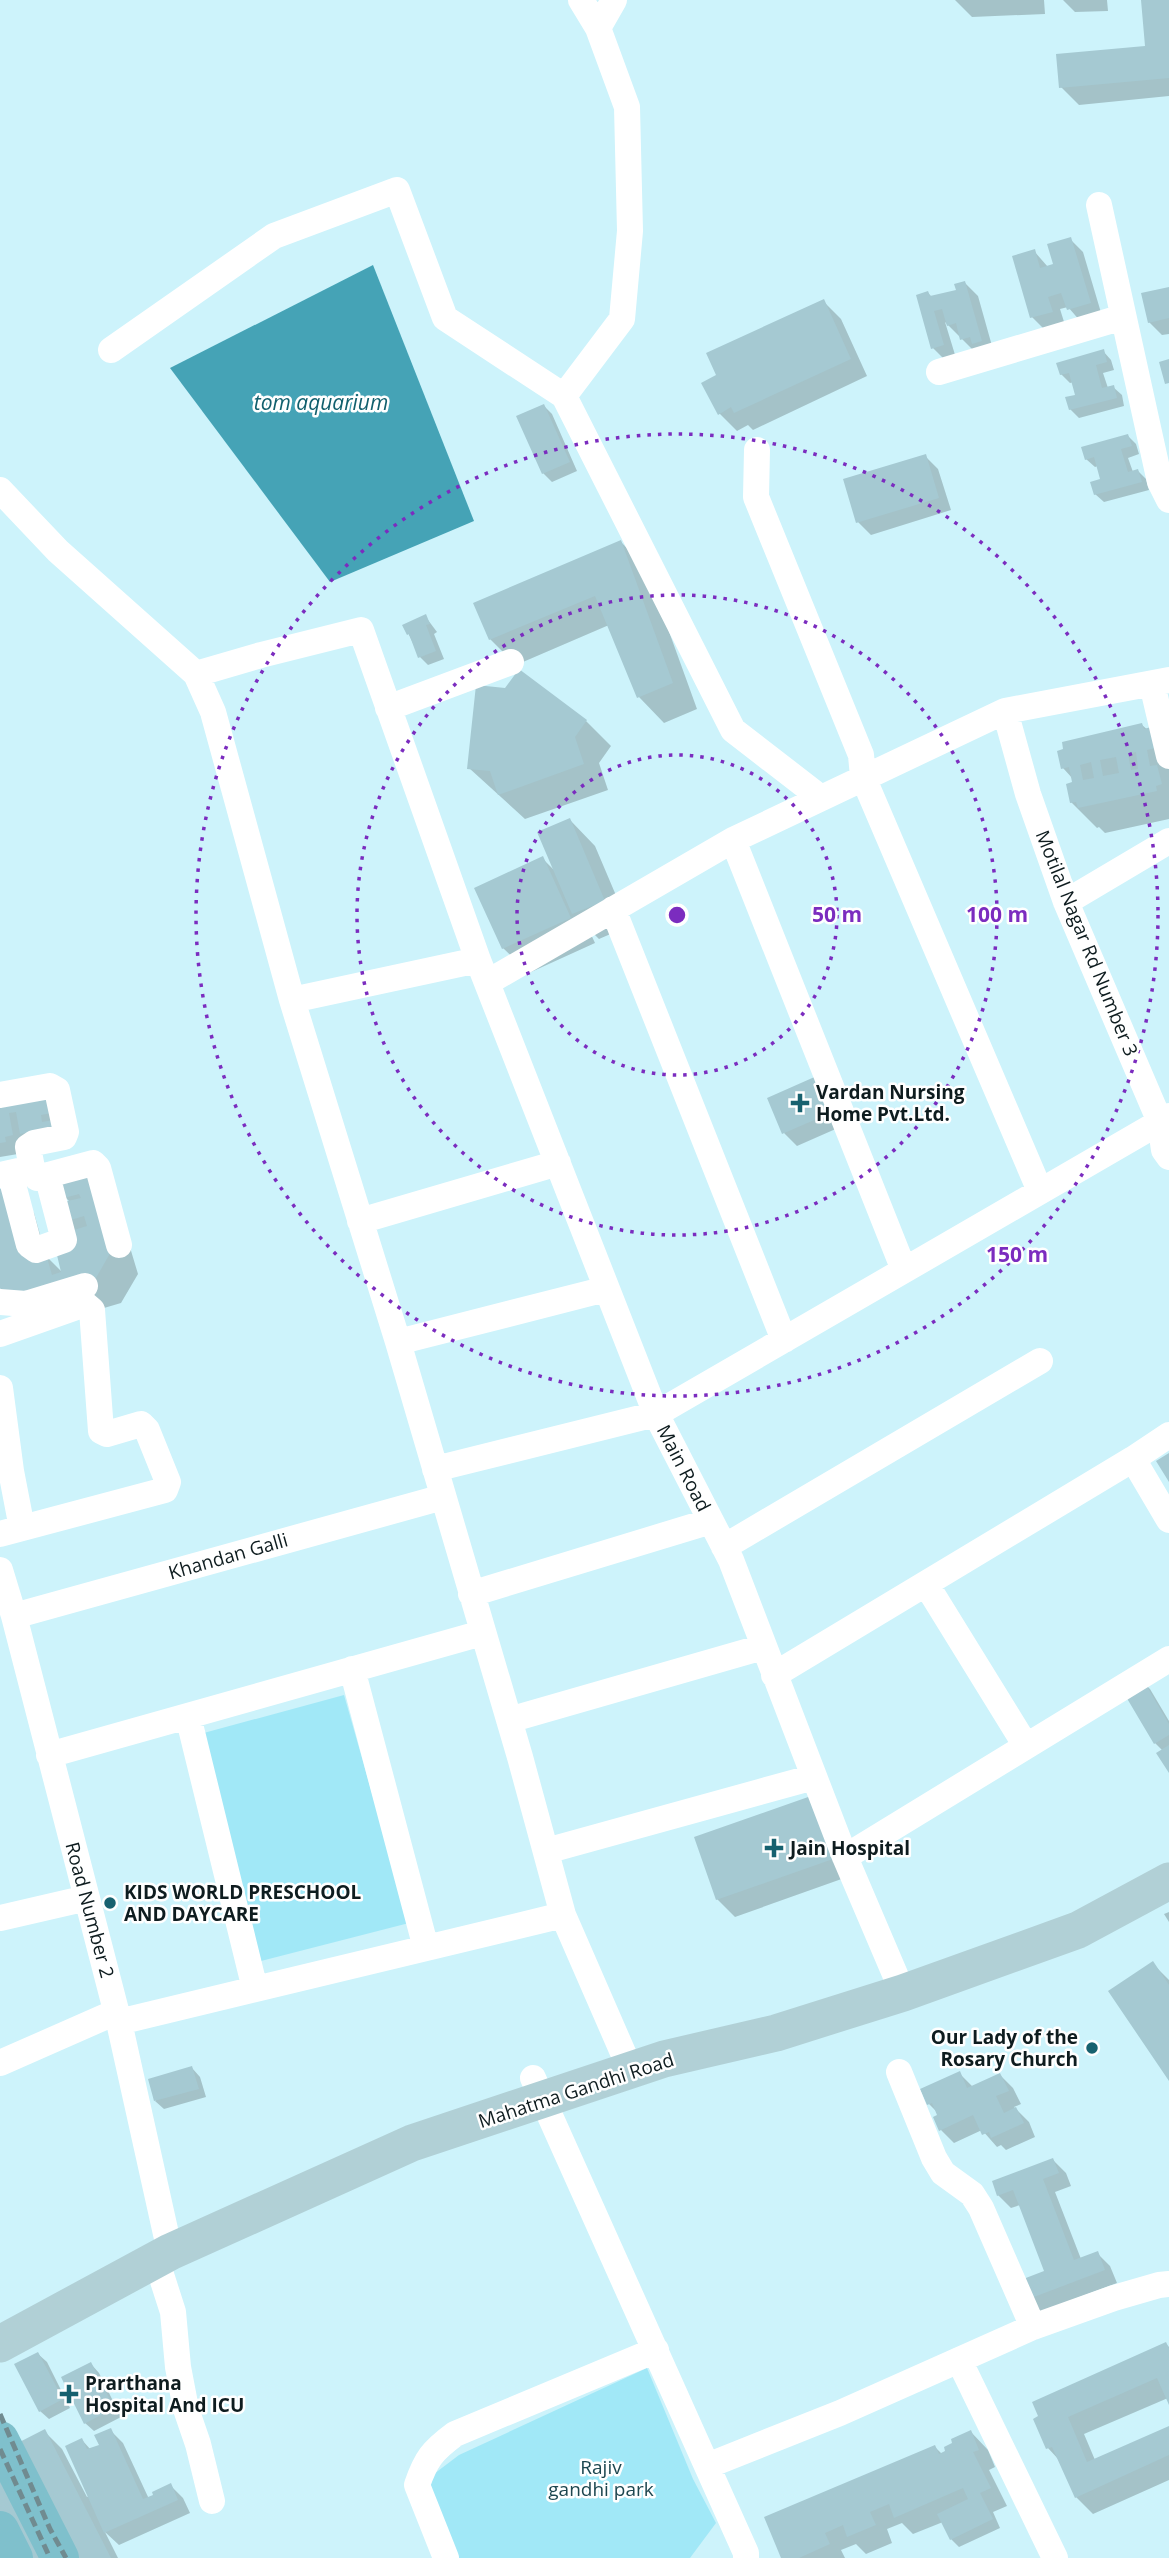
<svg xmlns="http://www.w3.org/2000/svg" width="1169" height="2558" viewBox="0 0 1169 2558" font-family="'Open Sans',sans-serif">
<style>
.green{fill:#a1e8f7}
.water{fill:#45a3b6}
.shadow{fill:#0003}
.building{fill:#a5c9d2;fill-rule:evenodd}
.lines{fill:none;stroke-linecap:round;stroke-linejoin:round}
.minor{stroke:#fff;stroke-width:26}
.secondary{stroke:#b1d0d6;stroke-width:37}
.primary{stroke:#7fc0cc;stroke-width:38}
.rail{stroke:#708b90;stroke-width:5;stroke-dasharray:10 5;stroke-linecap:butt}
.ring{fill:none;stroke:#7b2cbf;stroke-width:3.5;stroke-dasharray:3.5 7}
.poi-dot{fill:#17616f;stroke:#fff;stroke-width:2.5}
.labels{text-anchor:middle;stroke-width:5;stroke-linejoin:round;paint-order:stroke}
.street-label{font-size:19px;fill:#0e1c1f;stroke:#fff}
.poi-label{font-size:19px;font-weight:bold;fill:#0e1c1f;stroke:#fff;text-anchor:start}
.park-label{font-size:19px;fill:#1d4750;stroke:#fff}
.water-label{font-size:21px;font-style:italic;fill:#12606e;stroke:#fff}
.centre{fill:#7b2cbf;stroke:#fff;stroke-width:3.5}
.ring-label{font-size:21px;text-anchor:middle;font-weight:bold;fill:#7b2cbf;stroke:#fff;stroke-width:5;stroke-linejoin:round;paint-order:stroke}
</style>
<rect width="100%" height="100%" fill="#cdf3fb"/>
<path class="green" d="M344,1695L409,1923L261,1961L200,1734Z
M647,2368L693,2479L716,2523L690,2558H447L426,2480L459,2455Z"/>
<path class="water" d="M373,265L474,521L330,582L170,368Z"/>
<path class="shadow" d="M955,0H1044L1045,14L972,17Z
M1063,0H1107L1108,11L1075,12Z
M1143,0H1169V96L1079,105L1061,87L1147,48Z
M1070,239L1083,252L1102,316L1081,322L1068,307L1060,309L1065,325L1045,330L1032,317L1034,251L1048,267L1055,265Z
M965,283L978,296L994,353L975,352L945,322L956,358L946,361L933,348L928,293L932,297L958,291Z
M1169,288V334L1162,335L1149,322Z
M823,301L841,319L867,376L753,430L748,425L737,431L719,413Z
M1103,351L1111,360L1114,370L1103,373L1108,388L1113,387L1122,395L1124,406L1079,418L1070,409L1078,396L1074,382L1070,383L1061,374Z
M544,406L552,414L577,471L552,482L543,473Z
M1128,436L1136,444L1139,454L1128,458L1133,472L1138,471L1146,479L1149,490L1104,502L1095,494L1102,480L1098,466L1095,467L1086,459Z
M925,456L938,469L951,510L871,535L858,522Z
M621,542L646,568L697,709L664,723L639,697L609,625L516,665L490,639Z
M425,616L437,632L434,634L444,659L428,665L420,657L408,633Z
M586,721L611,746L599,763L608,790L525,819L469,768Z
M1142,725L1169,748V819L1105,833L1099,827L1097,828L1071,802L1073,779L1063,768Z
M570,820L595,846L629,926L599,939L588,928L595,943L529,973L503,948L542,858L556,872Z
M819,1077L847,1124L797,1146L784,1133Z
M0,1106H65L34,1146L23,1135L25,1148L18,1154L0,1157Z
M9,1188L34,1213L46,1256L64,1274L65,1221L70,1202L61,1193L114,1194L138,1274L121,1303L53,1323L24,1312L0,1288V1190Z
M1141,1680L1150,1689L1169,1721V1770L1163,1751L1155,1743Z
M811,1798L850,1876L735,1917L717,1899Z
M1169,1912V1922L1164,1914Z
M1152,1963L1169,1980V2078Z
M192,2068L200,2077L206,2097L164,2109L155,2101Z
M959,2073L973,2087L1000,2075L1013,2088L1021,2104L1014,2107L1029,2122L1035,2137L1006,2150L1001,2145L997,2147L982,2130L954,2143L941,2130L938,2113L929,2104Z
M1053,2160L1066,2173L1071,2186L1055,2192L1081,2259L1097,2253L1110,2266L1117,2283L1040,2312L1027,2299L1046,2272L1020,2205L1011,2208L998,2195Z
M1166,2344L1169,2347V2401L1168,2398L1084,2434L1095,2460L1169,2427V2480L1093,2514L1076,2497L1059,2460L1048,2448L1040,2417Z
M38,2354L47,2362L70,2408L49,2419L40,2411Z
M91,2364L99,2373L121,2417L94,2431L85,2423Z
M110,2430L123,2443L149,2499L170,2485L183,2498L190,2513L119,2545L105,2532L118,2558H7L44,2431L62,2449L87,2497L89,2496L82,2440L91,2450L101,2445Z
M971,2432L988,2450L995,2467L989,2470L1007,2506L993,2512L1000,2528L959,2547L951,2539L943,2522L913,2534L902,2523L887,2529L892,2543L866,2554L856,2544L841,2550L845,2558H783L935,2447L942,2454Z"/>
<path class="building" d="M1141,0H1169V78L1059,88L1056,54L1145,46Z
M1071,237L1091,303L1067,310L1061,293L1048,297L1053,312L1030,318L1012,256L1035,249L1040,268L1053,264L1047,244Z
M965,281L982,341L972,344L970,337L960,340L956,323L947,326L942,309L934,311L944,345L931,349L916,295L928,291L930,296L956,290L954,284Z
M1169,287V318L1148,323L1141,293Z
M824,299L851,359L734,413L731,407L718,415L701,383L716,375L706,353Z
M1104,349L1107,362L1096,365L1102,388L1114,385L1117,398L1069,410L1065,397L1075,395L1069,373L1060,375L1056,363Z
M1169,359V383L1165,384L1159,362Z
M544,404L570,462L542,474L516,416Z
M1128,434L1132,446L1121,449L1128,472L1138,469L1142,482L1094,495L1090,482L1100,479L1094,457L1085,460L1081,447Z
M926,454L939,498L856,523L843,479Z
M621,540L673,683L637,698L595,596L489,640L473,603Z
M426,614L430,624L426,625L436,651L418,658L409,634L407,635L402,625Z
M519,669L587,720L575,737L584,764L498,795L490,771L467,769L476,685L505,688Z
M1142,723L1144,729L1151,727L1155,748L1147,750L1150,766L1157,765L1162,784L1156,786L1157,791L1078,808L1076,802L1070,803L1066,784L1072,782L1069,767L1061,769L1057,751L1063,749L1062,742ZM1136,752L1138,769L1131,770L1128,754ZM1116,757L1119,773L1103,776L1100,760ZM1091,762L1094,778L1083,780L1080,765Z
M570,818L605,901L572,914L537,832Z
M543,856L571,918L502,949L474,888Z
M819,1075L835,1111L782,1134L767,1098Z
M53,1091L52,1113L41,1115L42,1122L54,1120L55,1128L20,1134L16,1112L9,1113L13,1135L5,1137L6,1142L0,1143V1107Z
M89,1166L113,1248L96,1278L27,1298L0,1288V1189L9,1186L46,1254L52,1275L61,1272L56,1251L67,1232L87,1226L84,1216L64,1222L59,1203L81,1198L79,1194L64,1198L57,1185Z
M1169,1453V1482L1156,1461Z
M1142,1678L1169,1724V1735L1154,1744L1122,1690Z
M1169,1745V1773L1156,1753Z
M811,1796L833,1859L716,1900L694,1837Z
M1153,1961L1169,1985V2081L1108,1991Z
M192,2066L199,2089L154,2101L148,2079Z
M960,2071L967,2088L1000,2073L1009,2091L996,2096L1004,2113L1016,2107L1024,2123L991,2138L989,2132L982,2135L973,2115L939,2131L933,2117L937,2115L932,2103L927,2105L920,2089Z
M1053,2158L1059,2173L1043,2179L1074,2260L1098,2251L1105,2270L1026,2300L1018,2281L1044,2271L1013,2190L997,2196L992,2181Z
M1166,2342L1169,2348V2405L1157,2378L1068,2417L1087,2462L1169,2426V2455L1075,2498L1052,2447L1046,2449L1033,2419L1038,2416L1032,2402Z
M38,2352L63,2399L39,2412L14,2364Z
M91,2362L114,2408L84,2424L61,2377Z
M111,2428L143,2499L153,2495L152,2492L171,2483L178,2500L104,2533L65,2446L82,2438L87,2449L99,2445L94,2435Z
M45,2429L111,2558H5L0,2549V2452Z
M971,2430L979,2450L973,2452L991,2488L980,2493L993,2519L950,2540L937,2514L968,2499L963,2488L894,2518L889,2504L870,2512L876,2525L847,2537L843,2525L825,2533L830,2544L799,2558H781L764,2517L935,2445L939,2454L945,2451L944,2447L952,2443L951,2439Z"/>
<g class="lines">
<path class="minor" d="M598,28L614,0
M1099,205L1160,482L1169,500
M111,350L274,236L397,190L445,318L564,396L733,730L821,798
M939,372L1123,317
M564,396L622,319L630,231L627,107L598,28L581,0
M757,450L756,497L861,755L863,777L1040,1191
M0,490L58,551L196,674L213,712L292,1000L398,1342L520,1757L563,1915L631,2071
M196,674L261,655L361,630L478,960L656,1414L731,1560L845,1857L903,1993
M1152,684L1169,756
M388,708L511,662
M1005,711L1028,794L1066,902L1160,1122L1169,1116
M733,840L904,1270
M1066,902L1169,841
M613,909L784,1340
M488,982L733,840L1005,711L1169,680
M292,1000L478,960
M0,1095L50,1086L57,1090L66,1132L64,1137L34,1143L28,1147L32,1168L0,1175
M10,1173L29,1245L36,1250L64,1240L47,1175
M34,1173L37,1178L93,1163L98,1168L119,1245
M360,1221L558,1163
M0,1302L26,1304L85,1286
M0,1334L85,1304L92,1310L101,1431L107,1434L141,1424L147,1430L168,1482L165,1490L0,1534
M398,1342L606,1289
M0,1388L11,1471L22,1528
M1169,1435L1133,1459L1169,1520
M435,1469L656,1414L1160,1122L1164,1150L1169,1157
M724,1547L1040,1361
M0,1570L14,1616L119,2022L170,2252
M926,1584L1026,1746
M471,1594L711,1521
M14,1616L443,1497
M352,1669L426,1948
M774,1675L1133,1459
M188,1716L255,1989
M509,1720L763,1647
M49,1755L482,1633
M546,1851L814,1777
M845,1857L1169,1659
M0,1918L87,1898
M119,2022L563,1915
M0,2063L116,2012
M899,2072L934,2158L943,2173L972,2194L981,2208L1033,2327
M533,2078L746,2553V2558
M156,2259L173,2312L178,2367L186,2409L198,2444L212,2501
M959,2360L1055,2558
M707,2466L840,2413L1033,2327L1114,2298L1159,2285L1169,2284
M446,2558L417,2485C426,2459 432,2451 455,2434L656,2350"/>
<path class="secondary" d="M0,2344L170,2252L412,2143L664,2059L776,2033L903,1993L1078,1930L1169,1881"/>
<path class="primary" d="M0,2440L60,2558
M0,2530L14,2558"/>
<path class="rail" d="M0,2414L50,2529L66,2558
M0,2449L50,2558"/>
</g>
<g class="ring">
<circle cx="677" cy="915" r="160"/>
<circle cx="677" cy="915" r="320"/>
<circle cx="677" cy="915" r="481"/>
</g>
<g class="poi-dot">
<path d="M796.5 1092.5h7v7h7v7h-7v7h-7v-7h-7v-7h7z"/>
<path d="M770.5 1837.5h7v7h7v7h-7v7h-7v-7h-7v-7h7z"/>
<circle cx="110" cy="1903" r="7"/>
<circle cx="1092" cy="2048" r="7"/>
<path d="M65.5 2383.5h7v7h7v7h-7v7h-7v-7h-7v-7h7z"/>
</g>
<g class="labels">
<g class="street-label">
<text transform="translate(1087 943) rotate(68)" y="7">Motilal Nagar Rd Number 3</text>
<text transform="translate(684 1468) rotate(63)" y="7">Main Road</text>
<text transform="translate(228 1556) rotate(-16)" y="7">Khandan Galli</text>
<text transform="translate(90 1910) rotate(75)" y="7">Road Number 2</text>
<text transform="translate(576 2090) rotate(-18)" y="7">Mahatma Gandhi Road</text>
</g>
<g class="poi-label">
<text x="816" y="1099">Vardan Nursing<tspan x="816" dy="22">Home Pvt.Ltd.</tspan></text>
<text x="790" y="1855">Jain Hospital</text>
<text x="124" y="1899">KIDS WORLD PRESCHOOL<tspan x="124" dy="22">AND DAYCARE</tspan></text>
<text x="1078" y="2044" text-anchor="end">Our Lady of the<tspan x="1078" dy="22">Rosary Church</tspan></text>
<text x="85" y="2390">Prarthana<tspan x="85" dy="22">Hospital And ICU</tspan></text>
</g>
<g class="park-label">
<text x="601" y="2474">Rajiv<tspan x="601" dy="22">gandhi park</tspan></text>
</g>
<g class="water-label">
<text x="321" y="410">tom aquarium</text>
</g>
</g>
<circle cx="677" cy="915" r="10" class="centre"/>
<g class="ring-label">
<text x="837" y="922">50 m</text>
<text x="997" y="922">100 m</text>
<text x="1017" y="1262">150 m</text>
</g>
</svg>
